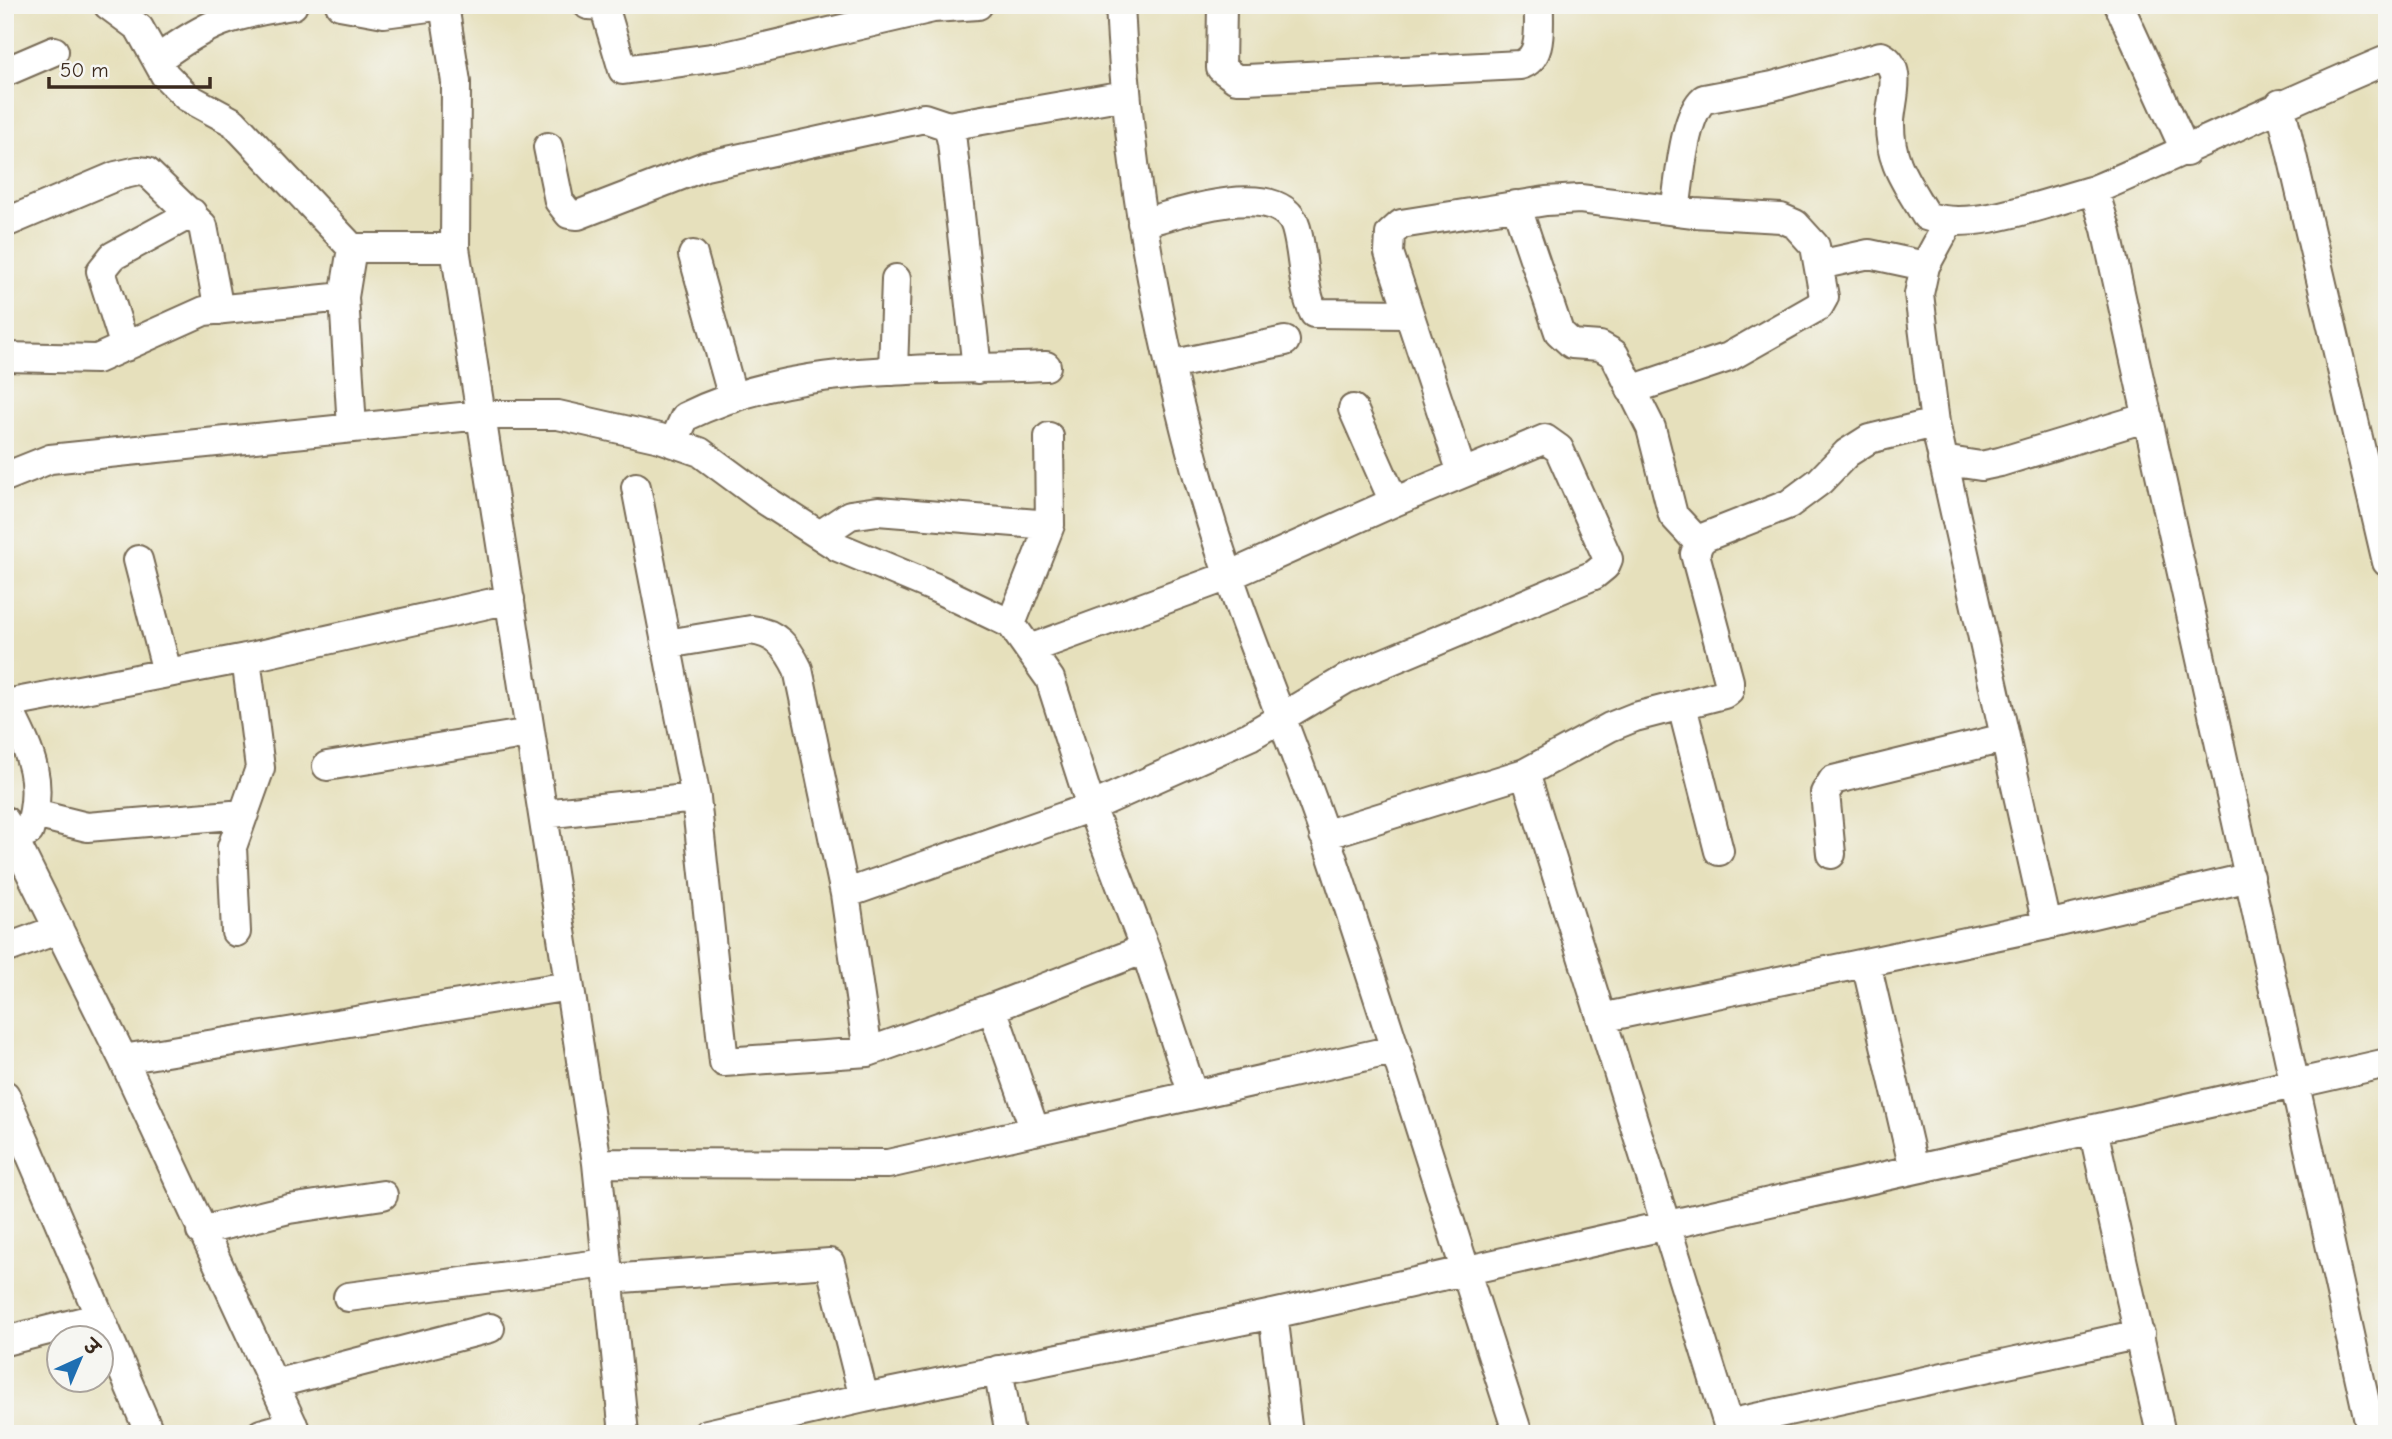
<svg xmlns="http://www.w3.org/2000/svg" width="2392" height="1439" viewBox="0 0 2392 1439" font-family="'Comic Neue','Playpen Sans Deva',sans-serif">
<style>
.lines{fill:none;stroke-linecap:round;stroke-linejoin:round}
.minor-casing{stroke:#776a55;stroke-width:32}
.minor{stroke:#fff;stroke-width:28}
</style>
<rect width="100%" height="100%" fill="#f6f6f2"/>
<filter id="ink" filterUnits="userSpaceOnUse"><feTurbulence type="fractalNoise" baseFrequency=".0143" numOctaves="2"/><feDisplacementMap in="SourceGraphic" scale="14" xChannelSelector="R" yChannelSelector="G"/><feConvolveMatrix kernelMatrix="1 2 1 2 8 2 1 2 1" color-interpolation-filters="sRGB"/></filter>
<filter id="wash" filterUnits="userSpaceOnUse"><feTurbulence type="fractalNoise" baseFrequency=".00686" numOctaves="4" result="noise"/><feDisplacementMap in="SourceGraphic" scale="28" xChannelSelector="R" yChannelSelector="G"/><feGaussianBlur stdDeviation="1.57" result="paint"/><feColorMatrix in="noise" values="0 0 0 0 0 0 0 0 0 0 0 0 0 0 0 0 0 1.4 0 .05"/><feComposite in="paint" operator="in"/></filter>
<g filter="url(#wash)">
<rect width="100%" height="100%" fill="#e6e0bc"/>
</g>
<g filter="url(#ink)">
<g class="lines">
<g class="minor-casing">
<path id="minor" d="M108,5L139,28L165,75L187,97L233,122L352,248
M340,5L384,13L444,5
M444,5L456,82L455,248L597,1163L624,1434
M588,5L604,6L623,70L726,56L933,8L978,5
M1120,5C1128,172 1158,338 1204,498C1237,613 1286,723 1325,836C1392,1034 1453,1235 1518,1434
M1222,5L1221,68L1236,79H1247L1520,65C1544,58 1538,26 1539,5
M2119,5L2186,152
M158,59C210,21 230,15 293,5
M5,72L54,51
M2280,104L2387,562
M948,126L1125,95
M548,147L559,201L569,214L578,215L705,166L924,118L948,126L952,142L977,369
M1516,205L1559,332L1572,344L1600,346L1614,354L1651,428L1673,515L1699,543
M1675,210C1680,182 1683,117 1704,99L1773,86L1881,56C1904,67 1891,100 1890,121C1889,162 1906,182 1926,216C1973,233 2047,202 2094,190
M1949,222L1925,266L1919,294L1935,423L2047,925
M5,223L116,176L138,171L147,172L203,226L219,310
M1142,223C1177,214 1281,176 1296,228C1304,255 1302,289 1314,313L1408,314
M693,255L733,398
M1819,265L1869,254L1925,266
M344,297L352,428
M125,347L101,271L113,256L192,213
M5,357L97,359L204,311L344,297L352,248H455
M1170,365L1285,341
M893,371L896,279
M1353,409L1394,502
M673,443L685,417C797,361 925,372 1046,366
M1942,460L1981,466L2000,462L2148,417
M1462,473L1389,253L1390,234L1401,224L1546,201L1580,199L1694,213L1781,218L1795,224L1815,246L1824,297L1819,306L1729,357L1631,390
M5,477L50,459L481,415H558L660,438L700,452L765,500L838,547L936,588L1011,624L1050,679L1091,807L1250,736L1346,679L1594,575L1605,566L1608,559L1559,449L1545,439L1394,502L1231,575L1030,649
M636,487L696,798
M820,535L850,515L878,511L1050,525
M138,560L167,672
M1011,624L1050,525L1049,437
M667,644L751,630C777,633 787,647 798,669L845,894L868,1052
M5,702C28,749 46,777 29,831
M6,704L246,658L510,599
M1682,706L1719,851
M327,766L530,733
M1525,773L1731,1434
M35,814L87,827L244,814
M543,814L696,798L724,1062L868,1052L992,1008L1035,1131
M5,821L123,1059L297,1434
M1324,835L1525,773L1610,727L1635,717L1724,694L1729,690V681L1695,554L1699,543L1705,537L1789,504L1820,481L1847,453L1869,439L1935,423
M1831,854L1825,793L1833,780L2004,738
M845,894L1091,807L1145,949
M236,932L232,847L260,768L246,658
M5,949L59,929
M1866,963L1914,1169
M992,1008L1145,949L1193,1095
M1601,1018L2047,925L2250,877
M123,1059L569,986
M5,1095L150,1434
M2093,1129L2161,1434
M597,1163L888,1164L1393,1050
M201,1231L289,1209L383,1195
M608,1279L830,1263L864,1398
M348,1297L607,1263
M1273,1314L1288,1434
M5,1341L100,1317
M998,1370L1010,1434
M274,1384L490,1328
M1728,1424L2140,1334
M261,1434L293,1425
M707,1434L864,1398L1273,1314L2387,1063
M2372,1434L2106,229L2094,190C2193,148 2288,101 2387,60"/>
</g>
<use href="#minor" class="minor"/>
</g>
</g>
<rect width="2392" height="1439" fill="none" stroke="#f6f6f2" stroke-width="28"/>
<g transform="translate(80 1359) rotate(44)"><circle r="33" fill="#f6f6f2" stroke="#aba49d" stroke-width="2"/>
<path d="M0-5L12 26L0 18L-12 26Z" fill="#1f6fb2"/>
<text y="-10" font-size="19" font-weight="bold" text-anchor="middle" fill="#3b2a1e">उ</text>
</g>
<path d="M49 77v10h161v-10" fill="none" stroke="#3b2a1e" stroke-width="3.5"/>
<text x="60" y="77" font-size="21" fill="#3b2a1e" stroke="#f6f6f2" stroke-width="5" paint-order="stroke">50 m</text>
</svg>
